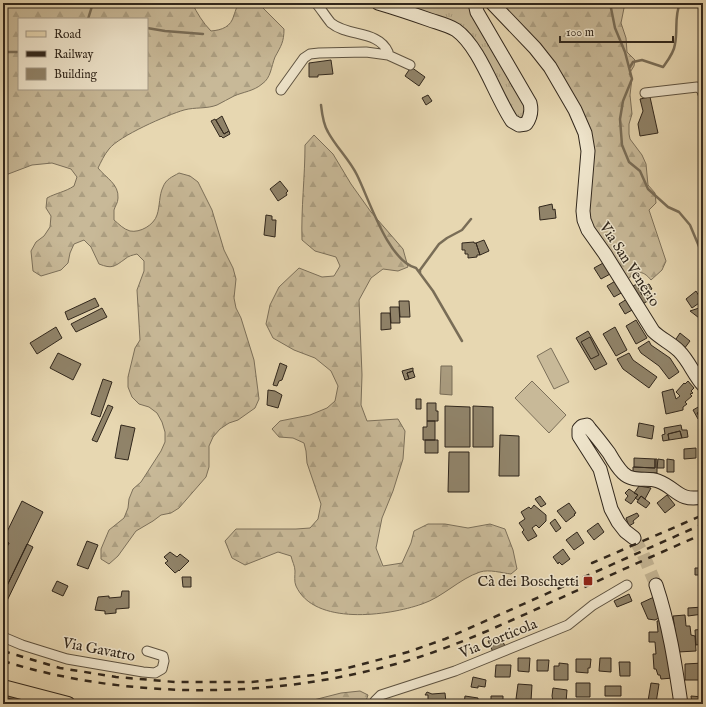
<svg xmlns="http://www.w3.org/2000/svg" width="706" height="707" viewBox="0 0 706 707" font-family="'IM FELL English',serif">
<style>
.grass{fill:url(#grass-tufts);stroke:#7c705a}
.forest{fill:url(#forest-firs);stroke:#7c705a;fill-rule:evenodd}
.garden{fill:#c8b998;stroke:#7c705a}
.water{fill:#a99b7e;stroke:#796d57}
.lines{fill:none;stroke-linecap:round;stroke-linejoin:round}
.stream{stroke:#796d57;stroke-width:2.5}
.building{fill:#908369;stroke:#31271c}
.secondary-tunnel{stroke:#c3b493;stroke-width:13;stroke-dasharray:13 6;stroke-linecap:butt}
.street-casing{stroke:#5e5341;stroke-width:11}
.secondary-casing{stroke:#31271c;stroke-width:15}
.primary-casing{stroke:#31271c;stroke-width:16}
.street{stroke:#efe5cc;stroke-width:9}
.secondary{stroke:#efe5cc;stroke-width:13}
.primary{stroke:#e7d7b1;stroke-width:14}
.rail{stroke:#31271c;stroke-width:2.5;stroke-dasharray:7 7;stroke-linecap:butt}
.poi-dot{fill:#8f2418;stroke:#efe5cc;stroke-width:1.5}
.labels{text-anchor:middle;stroke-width:3;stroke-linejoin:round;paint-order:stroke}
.street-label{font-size:15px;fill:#31271c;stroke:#efe5cc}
.poi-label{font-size:15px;fill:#31271c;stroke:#efe5cc;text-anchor:end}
</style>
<defs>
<pattern id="grass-tufts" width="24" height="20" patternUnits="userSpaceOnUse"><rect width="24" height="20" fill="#c8b998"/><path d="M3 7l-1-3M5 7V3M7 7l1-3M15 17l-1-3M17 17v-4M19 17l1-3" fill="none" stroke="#ac9f82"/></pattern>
<pattern id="forest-firs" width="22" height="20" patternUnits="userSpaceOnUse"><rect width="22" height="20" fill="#c8b998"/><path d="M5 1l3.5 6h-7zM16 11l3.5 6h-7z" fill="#ac9f82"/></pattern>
</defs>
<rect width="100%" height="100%" fill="#e7d7b1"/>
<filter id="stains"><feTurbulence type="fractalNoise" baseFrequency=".005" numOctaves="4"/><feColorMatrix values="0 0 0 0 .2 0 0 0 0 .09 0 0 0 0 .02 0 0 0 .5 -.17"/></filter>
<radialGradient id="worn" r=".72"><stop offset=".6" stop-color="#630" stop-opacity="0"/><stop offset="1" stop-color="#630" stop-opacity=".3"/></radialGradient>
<path class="grass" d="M393,3H470L526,105V116L517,120L476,48Z"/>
<path class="forest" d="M3,3H192C197,13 203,23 211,31C222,30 231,27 234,15C236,10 236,7 240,3H258L284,29C284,42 281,46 275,57C271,67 271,78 262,84C254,91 243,92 234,96C228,99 223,102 217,105C207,109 195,107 184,110C167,115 119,136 109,149C104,155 101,162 98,168C106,178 119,184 118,198C118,203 115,206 114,210C114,213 114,217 114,220C119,224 123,229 130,231C140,233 154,225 157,215C160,206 159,195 163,187C166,179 172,177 179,173L190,176L198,182L212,210L224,250L233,268L236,279L234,298L236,308L241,318L254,360L259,399L255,408L238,420L229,423L220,429L213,437L209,446V467L206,477L179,508L171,513L161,515L153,521L136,531L118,556L109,564L101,559V549L109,530L124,518L128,508L129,499L133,489L141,482L161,451L165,442V432L162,422L157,413L149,407L139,404L132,397L128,387V377L135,348L140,340L137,290L144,271V261L137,254C133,255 128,256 125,259C114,267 112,269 99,264L91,247L84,240L74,244L70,253L68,263L61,270L41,276L33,271L31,251L36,242L44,236L50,227L51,216L46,208L47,198C56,193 65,192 74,186L77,177L71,169L52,163L32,165L3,176ZM19,19H147V89H19Z
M515,3H625L621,23L626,38L627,52L635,60L634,66L629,74L632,78L630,95L632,114L629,124V134L630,139L642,155L646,164L648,185L655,193L656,203L649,210L666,261L662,270L651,280C642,269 636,271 627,280L588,219L589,132L503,8Z
M314,135L333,154L351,184L371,212L403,249L408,267L398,271L383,269L371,278L359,300L362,375L361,405L367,421L398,419L405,431L403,459L393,491L382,518L376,548L383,566L402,563L411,543L414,531L428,524H445L468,528L490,524L505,529L513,550L517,569L511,574C502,573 489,569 480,572C459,579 443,597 422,604C388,616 314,626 296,586C294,582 295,575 295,571C295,566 292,561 291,556L278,552L245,565L232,558L225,541L236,529H296L310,528L318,519L321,504L307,463L306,451L304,443L293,438L279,437L272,429L280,421L310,415L327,408L335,401L338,386L331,371L315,358L294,350L273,338L266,324L270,305L279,287L299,268L322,277L334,276L340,266L336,257L315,251L302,240C301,208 305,177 305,145Z
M360,691L368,695L365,704H298L341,693Z"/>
<path class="garden" d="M551,348L569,382L554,389L537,356Z
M532,381L566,415L549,433L515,398Z"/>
<path class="water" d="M441,366H452V395L440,394Z"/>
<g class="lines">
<path class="stream" d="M610,3L615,28L625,52L632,79L623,101L620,119L622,145L629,162L640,171L648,189L668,207L679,212L690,225L703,256
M88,19L93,3
M147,28L165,31L203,34
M3,52H19
M630,67L633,62L642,60L663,67C668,60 674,53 675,44C678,30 674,17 680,3
M321,105C322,114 323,124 328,132C336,147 349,159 357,175C369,199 388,261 416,268L433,291L462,341
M420,273V270L439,244L447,238L462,230L471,219"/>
</g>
<path class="building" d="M331,60L333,74L318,75V77H309V63Z
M411,67L425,77L419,86L405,76Z
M428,95L432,101L426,105L422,98Z
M650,97L658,133L640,136L638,124L643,111L640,99Z
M222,116L229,131L224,134L216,120Z
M215,119L224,134L229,131L230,134L223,138L221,136L220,137L211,121Z
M280,181L288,191L286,193L287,195L278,201L270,189Z
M552,204L553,210L555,209L556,218L540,220L539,207Z
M266,215L272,216V220H276L275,237L264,235Z
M484,240L489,251L480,255L476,243Z
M474,242V243H476L480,255H477V257L468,258V254H465V250H462V243Z
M605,262L612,273L601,279L594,268Z
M617,280L623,292L614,297L607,286Z
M637,284L642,295L647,292L651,299L641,305L631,287Z
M649,284L652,289L642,295L639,288Z
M696,291L702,301L692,308L686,299Z
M95,298L99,306L68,320L65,312Z
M627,299L634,309L625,314L619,304Z
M399,301H409L410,317H400Z
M390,307H399L400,323H391Z
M102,308L107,317L76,332L71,324Z
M699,308L703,311V321L690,311Z
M381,313H390L391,329L381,330Z
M636,320L647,338L636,344L626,326Z
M56,327L62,338L37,354L30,343Z
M615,327L627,350L616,356L603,334Z
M588,331L607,364L595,370L576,338Z
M680,333L690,341L684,349L674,342Z
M590,337L599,355L591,359L581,342Z
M649,341L651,345L670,358L679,372L669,379L659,366L641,353L638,348Z
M58,353L81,364L73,380L50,368Z
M629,353L633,360L657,377L649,388L623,369L617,359Z
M280,363L287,366L282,380L279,381L277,386L273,385Z
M413,368V371L407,373L409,379L405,380L402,371Z
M413,371L415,377L409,379L407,373Z
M103,379L112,382L100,417L91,414Z
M688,381L694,388L691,391L693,393L690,394L692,396L685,402L687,404L683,407V410L666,414L662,392L673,389L676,399L680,396L676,392L684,383L685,384Z
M268,390L275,391L282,395L278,408L267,405Z
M416,399H421V409H416Z
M427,403H436V411H438V421H427Z
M108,405L113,407L97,442L92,440Z
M445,406L470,407V447H445Z
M473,406L493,407V447H473Z
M700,406L702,410L697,413L700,417L698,419L693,410Z
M703,409V422L697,413Z
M427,421H435V440H423V427H427Z
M639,423L654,426L652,439L637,436Z
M121,425L135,428L128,460L115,458Z
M681,425L682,430H687L688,437L682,438L680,431L668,434L669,440L663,441L662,435L665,434L664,428Z
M680,431L682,438L669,440L668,434Z
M500,435L519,436V476H499Z
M425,440H438V453H425Z
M696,448V458L684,459V449Z
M449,452H469V492H448Z
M634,458L655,459V468L634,467Z
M655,459H657V473L633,472V467L655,468Z
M658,459L664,460V468H657Z
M667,459L674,460V472H667Z
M639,486L651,488L645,499L641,496L638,500L635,498L638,495L634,493Z
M629,489L638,495L631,504L625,500L628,496L625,493Z
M667,495L675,505L665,513L657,503Z
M540,496L546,504L541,507L535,499Z
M641,496L650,503L646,508L637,502Z
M22,501L43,512L3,594V554L9,543L3,540Z
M569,503L576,513L574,514L575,515L566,522L557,511Z
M534,505L546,515V521L539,528L536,525L532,528L537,536L528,541L522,532L524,530L519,523L525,519L521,512L529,507L531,509Z
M637,513L639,516L633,521L634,523L629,526L626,518Z
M555,519L561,528L556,532L550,523Z
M598,523L604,532L594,540L587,531Z
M577,532L584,543L574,550L566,540Z
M3,540L9,543L3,554Z
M87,541L98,545L88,569L77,565Z
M27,544L33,547L4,607L3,594Z
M563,549L570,559L562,565L559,562L558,564L553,557Z
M170,552L177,557L180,554L189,561L179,571V570L175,573L165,563L168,561L164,557Z
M695,568H703V575H695Z
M182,577H191V587H183Z
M57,581L68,586L63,596L52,591Z
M122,591H129V608L116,609V613L105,614V611L95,610L98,597L109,596V598L121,597Z
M629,594L632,601L617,607L614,601Z
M654,597L663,616L655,620L648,619L641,603Z
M703,607V614L688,616V608Z
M685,615L686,626H690L691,635L695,636L696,651L678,652L673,616Z
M664,620L673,678L661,679L660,675H658L656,669H654L653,654H656L655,642H649V632H658L657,621Z
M703,629V644L696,645L695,630Z
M500,636L505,646L493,652L488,641Z
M518,658H530L529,672L518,671Z
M600,658H611V672L599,671Z
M576,659H591L590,668H588V673L576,672Z
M537,660H549L548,671H537Z
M619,662H630V676H620Z
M559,663L568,664V680H554V666H559Z
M703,663V680H685V664Z
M496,665H511L510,677H495Z
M473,677L486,680L485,687L478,686V688L471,687Z
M576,683H590V697H576Z
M651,683L659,684L656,703L648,701Z
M518,684L532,685L531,701L516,699Z
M605,686H621V696H605Z
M553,688L567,690L566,702L553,701L552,696Z
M427,692L432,694L445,693L446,702L432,704V700H428V695H425Z
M3,693L46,704H32L3,697Z
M703,695V704H692L691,696L703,697Z
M465,696L478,698V704H464Z
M491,696H503V704H488V700H491Z"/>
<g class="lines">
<path class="secondary-tunnel" d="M634,538L643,554L656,585"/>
<g class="street-casing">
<path id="street" d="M388,55L410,65
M281,90L304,58L310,54L319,53L366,52L388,55V52C378,30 348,37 331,23C326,17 321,9 316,3
M645,93L697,87L701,89L703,94
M3,637L22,645L67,659L143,672L155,673L162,669L164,661L163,656L147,651
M375,704V701L381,695L455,671L568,625L593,605L627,585"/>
</g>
<g class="secondary-casing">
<path id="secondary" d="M378,3C395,8 413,14 430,20C439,23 448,25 456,30C480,47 495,96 512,121L519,125L526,124C531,117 532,111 530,103L477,12L475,3
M492,3L535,48L550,67L575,110L585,133L588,151L583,211L584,220L588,230L605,254L653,331C661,339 671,343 679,351C689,361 694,375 703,385
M634,538L625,531L618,522L611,509L600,469L579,436V429L582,426L587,425L590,429C597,437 603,445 609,453C613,460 618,468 623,473C633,483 647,477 658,481C677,488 678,502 703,497
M656,585C669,624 675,663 681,704"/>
</g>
<g class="primary-casing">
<path id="primary" d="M3,687L68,704"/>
</g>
<use href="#street" class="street"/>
<use href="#secondary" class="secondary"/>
<use href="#primary" class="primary"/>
<path class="rail" d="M593,563H592L703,515
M3,651L60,668L116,677L175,682H252L314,675L344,669L408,652L445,639L703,524
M3,661C125,699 265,699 388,666C440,653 490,630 539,608C593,583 648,558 703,534"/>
</g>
<rect class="poi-dot" x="583" y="576" width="10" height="10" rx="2"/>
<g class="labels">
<g class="street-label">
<text transform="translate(630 264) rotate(57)" y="5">Via San Venerio</text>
<text transform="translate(498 638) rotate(-22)" y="5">Via Corticola</text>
<text transform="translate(99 649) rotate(11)" y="5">Via Gavatro</text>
</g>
<g class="poi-label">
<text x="579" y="586">Cà dei Boschetti</text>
</g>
</g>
<rect width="706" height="707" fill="none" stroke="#e7d7b1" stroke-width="16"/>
<rect x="4" y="4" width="698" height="699" fill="none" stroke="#31271c" stroke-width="2"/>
<rect x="8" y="8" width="690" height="691" fill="none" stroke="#31271c"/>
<rect x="18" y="18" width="130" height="72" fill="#efe5cc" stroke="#a39986"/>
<rect x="26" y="31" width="20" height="6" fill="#e7d7b1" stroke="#a39986"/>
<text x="54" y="38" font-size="12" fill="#31271c">Road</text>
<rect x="26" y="51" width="20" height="6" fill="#31271c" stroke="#a39986"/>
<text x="54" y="58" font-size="12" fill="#31271c">Railway</text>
<rect x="26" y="68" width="20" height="12" fill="#908369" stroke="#a39986"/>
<text x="54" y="78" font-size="12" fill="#31271c">Building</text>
<path d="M560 36v6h113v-6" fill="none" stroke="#31271c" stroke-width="2"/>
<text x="566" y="36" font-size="12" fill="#31271c" stroke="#efe5cc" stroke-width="3" paint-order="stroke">100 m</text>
<rect width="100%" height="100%" filter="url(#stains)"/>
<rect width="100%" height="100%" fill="url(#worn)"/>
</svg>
